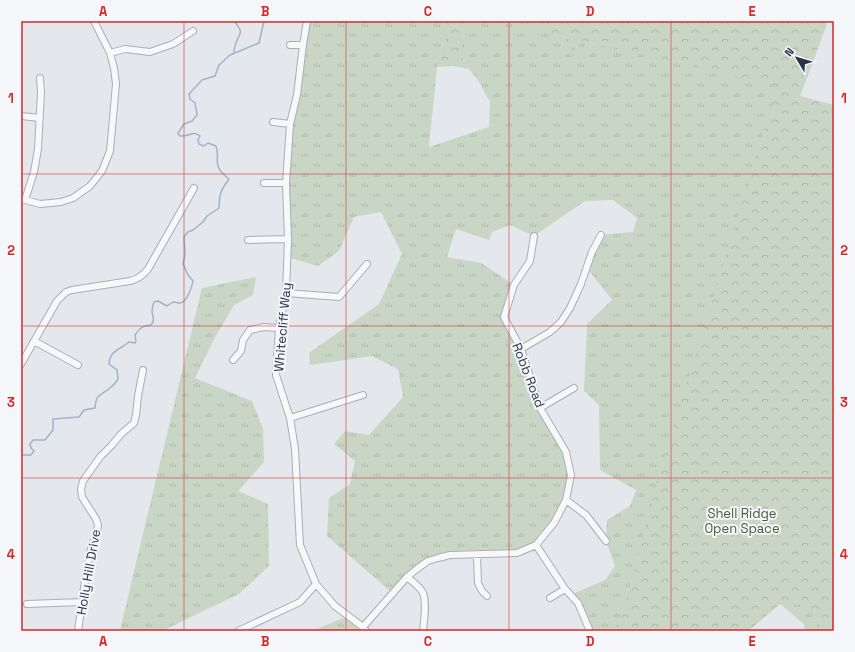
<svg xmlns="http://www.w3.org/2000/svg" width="855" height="652" viewBox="0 0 855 652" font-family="'Space Grotesk',sans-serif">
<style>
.grass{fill:url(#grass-tufts)}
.forest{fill:url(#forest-crowns)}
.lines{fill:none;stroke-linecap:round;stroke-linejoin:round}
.stream{stroke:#9fb4cc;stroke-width:1.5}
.minor-casing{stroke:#a9aeb7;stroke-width:8}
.minor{stroke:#f7f8fa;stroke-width:6}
.grid{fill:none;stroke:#d62828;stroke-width:1;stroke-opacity:0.55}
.labels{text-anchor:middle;stroke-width:4;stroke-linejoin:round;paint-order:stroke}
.street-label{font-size:13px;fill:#2b3445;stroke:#f4f6f9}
.park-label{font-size:13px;fill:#3f6138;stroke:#f4f6f9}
.neatline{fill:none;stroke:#d62828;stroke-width:1.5}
.grid-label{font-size:13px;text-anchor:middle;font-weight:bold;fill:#d62828}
</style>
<defs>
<pattern id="grass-tufts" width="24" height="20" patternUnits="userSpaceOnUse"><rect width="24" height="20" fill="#c9d6c5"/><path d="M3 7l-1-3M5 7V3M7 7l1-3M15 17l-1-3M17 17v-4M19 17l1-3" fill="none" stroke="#adb8ab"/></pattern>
<pattern id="forest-crowns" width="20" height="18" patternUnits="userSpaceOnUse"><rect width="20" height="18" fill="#c9d6c5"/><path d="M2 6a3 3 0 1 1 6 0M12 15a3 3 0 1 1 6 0" fill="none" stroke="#adb8ab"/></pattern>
</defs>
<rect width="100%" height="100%" fill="#e4e7ec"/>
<path class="grass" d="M307,21H444L443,23L449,32L442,45L437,67L429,147L489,127L490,102L478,80L469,69L460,54L465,21H560L583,41L595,44L828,21L800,96L834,617L817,618L822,631H805L804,624L780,604L748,631H589L570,595L605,580L615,566L606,541L607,520L630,506L636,490L600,470L599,405L584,391L587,324L612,300L587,268L601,235L633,232L637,218L613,200L585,201L534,236L510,225L492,232L489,240L456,229L447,257L481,263L514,285L504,317L521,349L540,408L566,452L571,475L566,500L536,545L517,553L515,549C483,553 447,544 419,563C408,570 399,581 390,591L327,536L329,498L350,484L355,461L334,444L345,431L369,435L403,397L398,369L372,356L310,365L309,353L379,304L402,254L381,212L354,217L339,251L318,266L287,257L290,124Z
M256,277L253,295L234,305L213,341L195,378L252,401L263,429L264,462L238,491L268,504L269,566L239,594L162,631L120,630L202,288Z
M348,616L366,631H312Z"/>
<path class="forest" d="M444,21H465L460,54L469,69L454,66L437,67L442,45L449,33L443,23Z
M504,21H828L800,96L834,105V631H822L817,617L823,613L803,605L780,604L748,631H614L626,603L656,486L777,86L583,41L570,54L562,50L567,37Z"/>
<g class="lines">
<path class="stream" d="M234,53C234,51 234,48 235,46C238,33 246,35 234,21
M21,455H31L34,451L31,448L30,444L33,440H45L53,430V419L79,417L84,410L95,408C96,392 102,396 111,387C114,385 116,382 118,379L117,370L109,364C110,350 120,350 129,342L135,343L136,341L135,335C140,328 142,326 151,325C155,320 153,318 152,312C152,309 153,305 154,302L158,301L167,306L173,302C175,302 178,303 180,303C187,302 192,287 193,281L188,275L183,264L185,254L184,237L188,232L193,230L203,222L207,216L219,208C219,194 221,190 229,179C225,176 220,172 218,166C216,160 219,153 216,146L208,143L204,146L199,144L198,140L200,136C192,130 189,137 180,136L178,133L184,124L192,121L197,115L195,103L190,99L189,94L202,80L215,76L219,65L230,55L259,43L264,21"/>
<g class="minor-casing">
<path id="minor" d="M307,21L303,45L297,95L290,124L286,183L288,239L286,293L279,328L276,375L290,418L295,449L300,545L316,584L335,606L363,627L366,631
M290,45H303
M110,53L125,49L150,52L173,44L193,31
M21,116L40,118
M273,122L290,124
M264,183H286
M21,199L40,204L61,202L73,198L90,186L102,171L110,151L116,84L114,68L110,53L94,21
M25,200L34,172L38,149L41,92L40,78
M248,240L288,239
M286,293L339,297L367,264
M34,341L78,365
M521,349L550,332L561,322L570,308L581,284L592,252L601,235
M233,360L241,351L243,340L250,330L264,327L279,328
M21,364L57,301L66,292L72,290L130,281C138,279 143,276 148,269L194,188
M540,408L574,388
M290,418L363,395
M566,500L586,515L606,541
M536,545L565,589L578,603L589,629V631
M477,555L478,583L482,591L487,596
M407,577C413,582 420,587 423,593C427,603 424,620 423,631
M550,598L565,589
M27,604L82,602
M363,627L407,577L418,568L428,561L438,558L450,555L517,553L536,545L554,523L566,500L571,475L566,452L540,408L521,349L504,317L514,285L530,261L534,236
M78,631L86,573L91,549L97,533L98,525L96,519L82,497L81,489L83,481L100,457L112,445L121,434L134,423L136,415L138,396L143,370
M238,631L300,602L316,584"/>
</g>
<use href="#minor" class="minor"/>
</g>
<path class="grid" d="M184,21V631M346,21V631M509,21V631M671,21V631M21,174H834M21,326H834M21,478H834"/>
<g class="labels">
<g class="street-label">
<text transform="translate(282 327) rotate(-85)" y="5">Whitecliff Way</text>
<text transform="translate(529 375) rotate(69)" y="5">Robb Road</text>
<text transform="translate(88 572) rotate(-80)" y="5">Holly Hill Drive</text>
</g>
<g class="park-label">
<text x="742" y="518">Shell Ridge<tspan x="742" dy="15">Open Space</tspan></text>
</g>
</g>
<rect width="855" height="652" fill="none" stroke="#f4f6f9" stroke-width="44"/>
<g transform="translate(797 58) rotate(308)" stroke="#f4f6f9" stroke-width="3" paint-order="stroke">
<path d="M0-3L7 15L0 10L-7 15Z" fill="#2b3445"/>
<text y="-6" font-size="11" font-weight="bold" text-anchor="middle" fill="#2b3445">N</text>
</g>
<rect x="22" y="22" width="811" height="608" class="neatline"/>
<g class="grid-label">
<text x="103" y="16">A</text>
<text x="265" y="16">B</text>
<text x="428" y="16">C</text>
<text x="590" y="16">D</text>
<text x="752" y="16">E</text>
<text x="11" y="103">1</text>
<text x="844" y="103">1</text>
<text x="11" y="255">2</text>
<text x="844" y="255">2</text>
<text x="11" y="407">3</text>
<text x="844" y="407">3</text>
<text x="11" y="559">4</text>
<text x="844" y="559">4</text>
<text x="103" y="646">A</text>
<text x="265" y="646">B</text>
<text x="428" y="646">C</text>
<text x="590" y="646">D</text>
<text x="752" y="646">E</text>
</g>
</svg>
